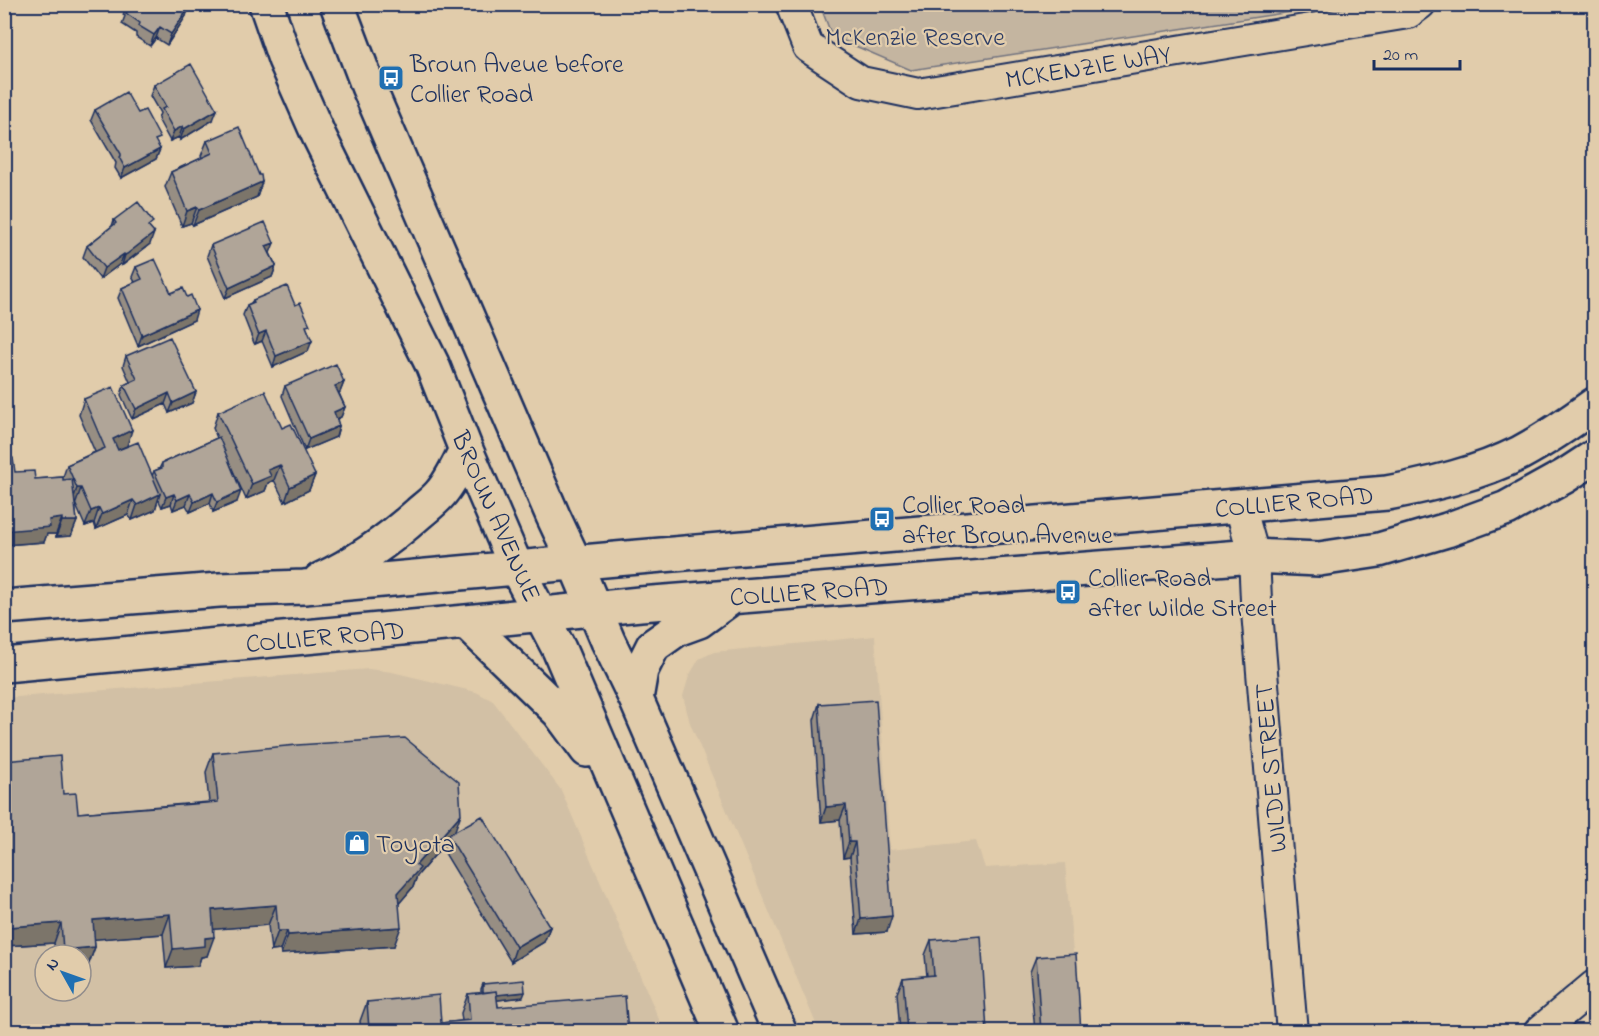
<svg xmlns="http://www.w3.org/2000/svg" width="1599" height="1036" viewBox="0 0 1599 1036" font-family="'Indie Flower',sans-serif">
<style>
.built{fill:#d2c0a5;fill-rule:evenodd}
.green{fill:#c4b5a0;stroke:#70727f;stroke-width:1.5}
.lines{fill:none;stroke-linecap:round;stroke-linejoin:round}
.minor-casing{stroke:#1b2f5e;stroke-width:34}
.major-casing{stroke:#1b2f5e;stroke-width:38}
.minor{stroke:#e1ccab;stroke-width:30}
.major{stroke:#e1ccab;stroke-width:33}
.wall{fill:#978e83;stroke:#1b2f5e;stroke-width:1.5}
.shaded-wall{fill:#7b746a;stroke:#1b2f5e;stroke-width:1.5}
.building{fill:#b0a598;stroke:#1b2f5e;stroke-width:1.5}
.labels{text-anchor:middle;stroke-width:4.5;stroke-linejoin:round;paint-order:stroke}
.park-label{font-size:26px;fill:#2c3c65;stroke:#e1ccab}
.poi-label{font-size:26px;fill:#1b2f5e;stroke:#e1ccab;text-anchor:start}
.street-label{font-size:26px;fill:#1b2f5e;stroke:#e1ccab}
</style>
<rect width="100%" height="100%" fill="#e1ccab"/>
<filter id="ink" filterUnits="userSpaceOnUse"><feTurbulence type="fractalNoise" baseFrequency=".0167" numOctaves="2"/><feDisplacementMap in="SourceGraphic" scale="12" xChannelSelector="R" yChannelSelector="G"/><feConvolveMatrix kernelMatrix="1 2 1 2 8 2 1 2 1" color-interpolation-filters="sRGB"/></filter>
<g filter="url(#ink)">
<path class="built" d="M875,636L890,850L976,841L985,868L1065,863L1080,1031H819L690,723L683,696L689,676L699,659L714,652Z
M369,669L392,672L476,692L493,701L561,790L664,1031L5,1032V698ZM45,955H81V991H45Z"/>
<path class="green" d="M820,5H1336L911,70L832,36Z"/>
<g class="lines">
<g class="minor-casing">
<path id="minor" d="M791,4L808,47L861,82L918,94L1408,13L1420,4
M1240,506L1254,556L1256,600L1292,1032
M1539,1032L1594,986"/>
</g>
<g class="major-casing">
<path id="major" d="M266,4L285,59L319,136L432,364L466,450L517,569L559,649L722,1032
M337,4L368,86L553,516L575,563L608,641L636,699L780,1032
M320,580C357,563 389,540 419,513C426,507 434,501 440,494C451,482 458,465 466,450
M4,607L219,590L304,587L627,558L1387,493C1433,484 1478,474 1520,453C1546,439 1571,422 1594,405
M466,622L559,712L587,750
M4,665L466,622L640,604L1254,556L1319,559L1379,550L1447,530L1507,508L1565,476L1594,457
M636,699L641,670L653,646L677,629L699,621L732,597"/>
</g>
<use href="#minor" class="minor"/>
<use href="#major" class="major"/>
</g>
<path class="wall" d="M127,4L186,16L167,45L156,38L150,46L136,37V33L122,24L125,16L123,15Z
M154,85L213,120L180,140L179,137L170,141L158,119L160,113L150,96Z
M95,110L157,144L160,149L156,159L121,178L115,168L116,163L91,120Z
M207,141L262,182L257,197L193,225L191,223L182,226L165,187L171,172L202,158L201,156Z
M114,220L150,229V244L123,265H122L120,264L100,279L83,257L87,246L112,226Z
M211,245L270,253L276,266L272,277L225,298L207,256Z
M136,267L171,293L194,320L138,346L118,298L122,288L135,282L132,277Z
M253,300L295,305L308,331V351L273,367L262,341L255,344L254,343L243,315L247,305L251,303Z
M126,356L196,392L192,403L169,413L165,404L132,419L121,395L124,385L130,382L123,366Z
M344,382L340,392L339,393L345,407L341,417L337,419L339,426L336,437L305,450L282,396L285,386Z
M84,399L127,446L118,450L152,476L154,471L159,469L162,463L217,438L213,428L218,412L282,428L315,475L309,490L285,502L274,480L268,483L265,491L246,499L229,462L237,502L213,512L210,503L190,512L186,505L173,510L171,504L162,507L158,499L155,510L132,520L128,515L96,529L94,523L85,526L75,503L77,521L71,536L56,537V534H47L44,542L4,545V459L15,472L35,479L63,477L67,465L95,452L79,415Z
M819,704L887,932L856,934L850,857L843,858L840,820L821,822L814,720Z
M213,753L455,831L550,927L544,942L511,962L443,850L445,843L417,876L413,887L399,903L394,946L281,954L280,950L271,951L268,925L214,929L207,956L201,957L198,966L166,968L163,934L94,939L95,947L88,966L81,955H55L54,943L4,946V761L63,794L78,813L209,802L206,772Z
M931,940L987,1032H900L897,993L903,978L927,976L925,955Z
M1036,957L1081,1032H1035L1030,972Z
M483,984L523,997L497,1000L498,1007L628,1032L361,1030L360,1021L367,1002L441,1023L462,1021L461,1013L468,994L481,993V989Z"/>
<path class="shaded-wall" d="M190,6L186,16L167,45L171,34Z
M160,27L156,38L150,46L154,35Z
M217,110L213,120L180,140L184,129Z
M183,126L179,137L170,141L174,131Z
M160,149L156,159L121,178L125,168Z
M262,182L257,197L193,225L199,210Z
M197,207L191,223L182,226L187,211Z
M154,233L150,244L122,265L125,255Z
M274,243L270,253L263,257L266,246Z
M124,254L120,264L100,279L104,268Z
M276,266L272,277L225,298L229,288Z
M197,310L194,320L138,346L142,335Z
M266,331L262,341L255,344L259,334Z
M312,341L308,351L273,367L276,356Z
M344,382L340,392L332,396L335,386Z
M196,392L192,403L169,413L173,403Z
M169,393L165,404L132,419L136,409Z
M345,407L341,417L330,422L334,412Z
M339,426L336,437L305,450L309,439Z
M132,430L127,446L108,454L113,439Z
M280,465L274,480L268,483L265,491L246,499L252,484L268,470Z
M315,475L309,490L285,502L290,487Z
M77,488H81L76,503H72Z
M241,491L237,502L213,512L217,502Z
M213,493L210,503L190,512L194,502Z
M160,494L155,510L132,520L137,505Z
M174,494L171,504L162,507L166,497Z
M190,494L186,505L173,510L177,500Z
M133,500L128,515L96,529L102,514Z
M99,508L94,523L85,526L91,511Z
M62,518L56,534H47L44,542L4,545V531L49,520Z
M62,521H77L71,536L56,537Z
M846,805L840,820L821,822L826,807Z
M461,814L454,833L448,835L445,843L417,876L413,887L391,913L398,893L416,865Z
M849,842H855L850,857L843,858Z
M276,905L268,925L205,930L212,910Z
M170,914L163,934L86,940L93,920Z
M892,916L887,932L856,934L861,919Z
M61,923L54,943L4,946V938L8,927Z
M401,927L394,946L281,954L288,935Z
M550,927L544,942L511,962L516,947Z
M278,931H287L280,950L271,951Z
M214,937L207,956L201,957L198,966L166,968L173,949L205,938Z
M95,947L88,966L81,967V955H61L63,950Z
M525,992L523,997L482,1002L483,996Z"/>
<path class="building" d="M127,4H189L190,6L171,34L160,27L154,35L139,26L140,23L126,13L130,7Z
M191,64L217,110L184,129L183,126L174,131L162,109L166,107L154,85Z
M126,92L138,113L145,110L160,138L155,140L160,149L125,168L119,157L121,156V154L95,110Z
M239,127L259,175H261L262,182L199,210L197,207L187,211L171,172L212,153L207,141Z
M138,202L152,221L153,222L148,226L154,233L127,254L125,255L124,254L104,268L87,246L116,223L114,220Z
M265,222L274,243L266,246L276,266L229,288L211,245Z
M155,259L171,293L183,288L187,297L191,295L197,310L142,335L122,288L142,279L136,267Z
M287,286L295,305L300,303L310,325L306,326L312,341L276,356L266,331L259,334L258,333L247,305L254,302L253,300Z
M170,337L196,392L173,403L169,393L136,409L124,385L137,379L126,356Z
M336,364L344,382L335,386L345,407L334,412L339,426L309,439L285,386Z
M113,387L132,430L113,439L118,450L138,442L160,494L137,505L133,500L102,514L99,508L91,511L81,488H77L67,465L105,448L84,399Z
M265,391L282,428L291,424L315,475L290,487L280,465L268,470L271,476L252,484L218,412Z
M219,437L241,491L217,502L213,493L194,502L190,494L177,500L174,494L166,497L154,471L162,468V463Z
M13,458L15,472L34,471L35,479L63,477V480L72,479L77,521H62V518L49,520L50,527L4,531V459Z
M876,700L892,916L861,919L855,842H849L846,805L826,807L819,704Z
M405,738L459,782L461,814L416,865L420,868L398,893L401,927L288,935L287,931H278L276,905L212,910L214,937L205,938V946L173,949L170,914L93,920L95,947L63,950L61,923L8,927L4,873V761L60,756L63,794L76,793L78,813L218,802L213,753L297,745Z
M482,816L550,927L516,947L448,835Z
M981,936L987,1032H907L903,978L934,975L931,940Z
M1076,954L1081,1032H1041L1036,957Z
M524,980L525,992L497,995L496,991L483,993V984Z
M496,991L498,1007L625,996L628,1032H339L369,1029L367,1002L439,995L441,1023L470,1020L468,994Z"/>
</g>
<defs>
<g id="bus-square" transform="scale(1.35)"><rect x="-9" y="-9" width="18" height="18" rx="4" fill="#1f6fb2" stroke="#e1ccab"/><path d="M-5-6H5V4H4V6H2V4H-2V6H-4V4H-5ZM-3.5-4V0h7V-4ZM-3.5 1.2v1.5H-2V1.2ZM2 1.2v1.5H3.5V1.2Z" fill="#fff"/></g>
<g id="shop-square" transform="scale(1.35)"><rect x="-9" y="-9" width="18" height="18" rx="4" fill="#1f6fb2" stroke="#e1ccab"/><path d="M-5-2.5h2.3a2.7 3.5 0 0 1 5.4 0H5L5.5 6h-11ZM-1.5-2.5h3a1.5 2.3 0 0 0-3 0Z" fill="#fff"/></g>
</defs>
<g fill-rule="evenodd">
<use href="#bus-square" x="391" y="78"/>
<use href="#bus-square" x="882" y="519"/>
<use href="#bus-square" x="1068" y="592"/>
<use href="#shop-square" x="357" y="843"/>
</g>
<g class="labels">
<g class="park-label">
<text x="915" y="45">McKenzie Reserve</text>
</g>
<g class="poi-label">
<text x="410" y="72">Broun Aveue before<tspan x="410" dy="30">Collier Road</tspan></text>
<text x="902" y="513">Collier Road<tspan x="902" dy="30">after Broun Avenue</tspan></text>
<text x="1088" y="586">Collier Road<tspan x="1088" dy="30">after Wilde Street</tspan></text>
<text x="376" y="852">Toyota</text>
</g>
<g class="street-label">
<text transform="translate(1088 66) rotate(-9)" y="9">MCKENZIE WAY</text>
<text transform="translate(1294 501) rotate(-5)" y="9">COLLIER ROAD</text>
<text transform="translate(497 516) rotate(66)" y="9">BROUN AVENUE</text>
<text transform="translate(809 591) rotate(-4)" y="9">COLLIER ROAD</text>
<text transform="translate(325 636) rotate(-5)" y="9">COLLIER ROAD</text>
<text transform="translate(1270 768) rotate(-95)" y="9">WILDE STREET</text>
</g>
</g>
<rect width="1599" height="1036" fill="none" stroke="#e1ccab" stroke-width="24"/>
<rect x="12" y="12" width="1575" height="1012" fill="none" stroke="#1b2f5e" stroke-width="2" filter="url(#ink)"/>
<g transform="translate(63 973) rotate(310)"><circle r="28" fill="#e1ccab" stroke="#928d8c" stroke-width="1.5"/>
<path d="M0-4.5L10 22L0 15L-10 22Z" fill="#1f6fb2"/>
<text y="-9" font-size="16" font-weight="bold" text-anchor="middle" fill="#1b2f5e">N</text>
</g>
<path d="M1374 60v9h86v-9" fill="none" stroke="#1b2f5e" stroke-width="3"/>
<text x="1383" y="60" font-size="18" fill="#1b2f5e" stroke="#e1ccab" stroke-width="4.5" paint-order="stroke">20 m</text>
</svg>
